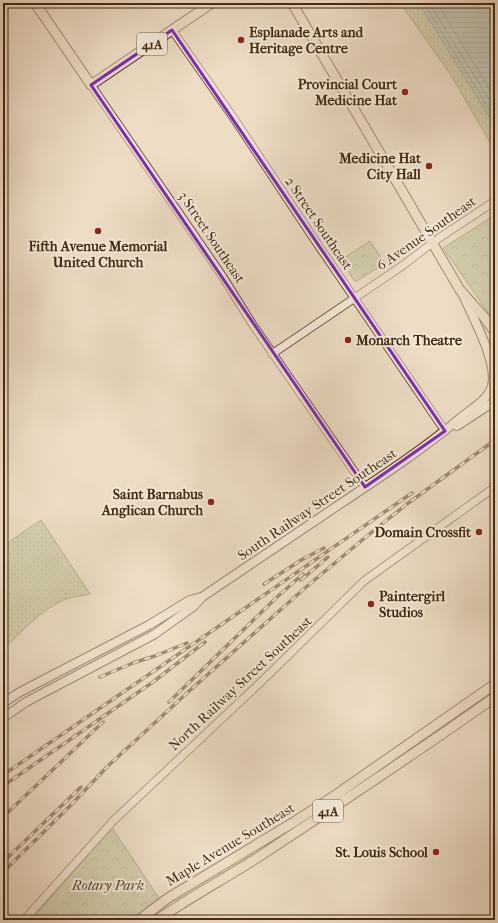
<svg xmlns="http://www.w3.org/2000/svg" width="498" height="923" viewBox="0 0 498 923" font-family="'IM FELL French Canon',serif">
<style>
.grass{fill:url(#grass-dots);stroke:#7e7653}
.forest{fill:url(#forest-crowns);stroke:#7e7653}
.water{fill:url(#water-rules);stroke:#778175}
.lines{fill:none;stroke-linecap:round;stroke-linejoin:round}
.shore{stroke:#6f7264;stroke-width:1}
.tertiary-casing{stroke:#6f573e;stroke-width:9}
.secondary-casing{stroke:#452a11;stroke-width:10}
.primary-casing{stroke:#452a11;stroke-width:11}
.tertiary{stroke:#f3e9d9;stroke-width:7}
.secondary{stroke:#f3e9d9;stroke-width:8}
.primary{stroke:#edddc5;stroke-width:9}
.rail-casing{stroke:#452a11;stroke-width:3.5}
.rail{stroke:#f3e9d9;stroke-width:2;stroke-dasharray:6;stroke-linecap:butt}
.marked{fill:none;stroke:#7b2cbf;stroke-width:3;stroke-linejoin:round}
.poi-dot{fill:#8f2418;stroke:#f3e9d9;stroke-width:1.5}
.labels{text-anchor:middle;stroke-width:4;stroke-linejoin:round;paint-order:stroke}
.shield{fill:#f3e9d9;stroke:#79634d;stroke-width:1}
.shield-label{font-size:13px;font-weight:bold;fill:#452a11}
.poi-label{font-size:14px;font-weight:bold;fill:#452a11;stroke:#f3e9d9;text-anchor:end}
.street-label{font-size:14px;fill:#452a11;stroke:#f3e9d9}
.park-label{font-size:14px;font-style:italic;fill:#5c482b;stroke:#f3e9d9}
</style>
<defs>
<pattern id="grass-dots" width="8" height="8" patternUnits="userSpaceOnUse"><rect width="8" height="8" fill="#b8c195"/><path d="M2 2h.1M6 6h.1" fill="none" stroke="#979d78" stroke-width="1.8" stroke-linecap="round"/></pattern>
<pattern id="forest-crowns" width="20" height="18" patternUnits="userSpaceOnUse"><rect width="20" height="18" fill="#b8c195"/><path d="M2 6a3 3 0 1 1 6 0M12 15a3 3 0 1 1 6 0" fill="none" stroke="#979d78"/></pattern>
<pattern id="water-rules" width="6" height="5" patternUnits="userSpaceOnUse"><rect width="6" height="5" fill="#99bbb7"/><path d="M0 2.5h6" fill="none" stroke="#7f9893"/></pattern>
</defs>
<rect width="100%" height="100%" fill="#edddc5"/>
<filter id="stains"><feTurbulence type="fractalNoise" baseFrequency=".005" numOctaves="4"/><feColorMatrix values="0 0 0 0 .2 0 0 0 0 .09 0 0 0 0 .02 0 0 0 .5 -.17"/></filter>
<radialGradient id="worn" r=".72"><stop offset=".6" stop-color="#630" stop-opacity="0"/><stop offset="1" stop-color="#630" stop-opacity=".3"/></radialGradient>
<path class="grass" d="M400,3H419L495,126V151L451,75Z
M41,520L90,594C82,596 74,596 66,599C41,609 22,632 3,649V546Z"/>
<path class="forest" d="M495,215V322L443,248Z
M370,241L385,263L355,282L341,260Z
M112,828L159,898L133,920H31Z"/>
<path class="water" d="M419,3H495V126Z"/>
<g class="lines">
<path class="shore" d="M424,3L495,119
M429,3L495,109
M437,3L495,98"/>
<g class="tertiary-casing">
<path id="tertiary" d="M172,30L233,117L312,236L445,431
M91,85L223,277L253,325L365,487
M272,354L402,266L439,238L495,201
M24,920L114,820L261,682L364,581L495,487"/>
</g>
<g class="secondary-casing">
<path id="secondary" d="M457,426L495,401
M3,703L20,692L149,625L190,600L201,597
M3,718L26,702L155,634L194,606L202,597C249,565 296,534 343,502C382,476 422,450 459,419C470,410 488,400 492,386C498,362 473,318 463,295"/>
</g>
<g class="primary-casing">
<path id="primary" d="M35,3L91,85L212,3
M292,3L460,290L484,317L495,332
M139,920L168,898L294,822L337,794L495,684
M157,920C190,897 226,878 260,856C339,804 418,752 495,697"/>
</g>
<use href="#tertiary" class="tertiary"/>
<use href="#secondary" class="secondary"/>
<use href="#primary" class="primary"/>
<g class="rail-casing">
<path id="rail" d="M301,580L328,557
M264,584L303,559L324,548
M100,677L133,663L155,656L187,643
M169,702L276,598L303,574
M3,775L412,493
M3,786L153,682L205,642
M3,817L103,722
M3,862L81,787
M3,872L67,809L109,765L187,693L305,588L367,536L407,504L495,440"/>
</g>
<use href="#rail" class="rail"/>
</g>
<path d="M0 0H498V923H0ZM172,30L445,431L365,487L91,85Z" fill="#edddc5" fill-opacity=".55" fill-rule="evenodd"/>
<path class="marked" d="M172,30L445,431L365,487L91,85Z"/>
<g class="poi-dot">
<circle cx="241" cy="40" r="4"/>
<circle cx="405" cy="92" r="4"/>
<circle cx="429" cy="166" r="4"/>
<circle cx="98" cy="231" r="4"/>
<circle cx="348" cy="340" r="4"/>
<circle cx="211" cy="502" r="4"/>
<circle cx="479" cy="532" r="4"/>
<circle cx="371" cy="604" r="4"/>
<circle cx="436" cy="852" r="4"/>
</g>
<g class="labels">
<g class="shield">
<rect x="137" y="33" width="30" height="22" rx="3"/>
<rect x="313" y="800" width="30" height="22" rx="3"/>
</g>
<g class="shield-label">
<text x="152" y="49">41A</text>
<text x="328" y="816">41A</text>
</g>
<g class="poi-label">
<text x="249" y="37" text-anchor="start">Esplanade Arts and<tspan x="249" dy="16">Heritage Centre</tspan></text>
<text x="397" y="89">Provincial Court<tspan x="397" dy="16">Medicine Hat</tspan></text>
<text x="421" y="163">Medicine Hat<tspan x="421" dy="16">City Hall</tspan></text>
<text x="98" y="251" text-anchor="middle">Fifth Avenue Memorial<tspan x="98" dy="16">United Church</tspan></text>
<text x="356" y="345" text-anchor="start">Monarch Theatre</text>
<text x="203" y="499">Saint Barnabus<tspan x="203" dy="16">Anglican Church</tspan></text>
<text x="471" y="537">Domain Crossfit</text>
<text x="379" y="601" text-anchor="start">Paintergirl<tspan x="379" dy="16">Studios</tspan></text>
<text x="428" y="857">St. Louis School</text>
</g>
<g class="street-label">
<text transform="translate(319 223) rotate(56)" y="5">2 Street Southeast</text>
<text transform="translate(426 233) rotate(-35)" y="5">6 Avenue Southeast</text>
<text transform="translate(212 237) rotate(56)" y="5">3 Street Southeast</text>
<text transform="translate(317 504) rotate(-34)" y="5">South Railway Street Southeast</text>
<text transform="translate(240 683) rotate(-43)" y="5">North Railway Street Southeast</text>
<text transform="translate(230 844) rotate(-31)" y="5">Maple Avenue Southeast</text>
</g>
<g class="park-label">
<text x="108" y="890">Rotary Park</text>
</g>
</g>
<rect width="498" height="923" fill="none" stroke="#edddc5" stroke-width="16"/>
<rect x="4" y="4" width="490" height="915" fill="none" stroke="#452a11" stroke-width="2"/>
<rect x="8" y="8" width="482" height="907" fill="none" stroke="#452a11"/>
<rect width="100%" height="100%" filter="url(#stains)"/>
<rect width="100%" height="100%" fill="url(#worn)"/>
</svg>
